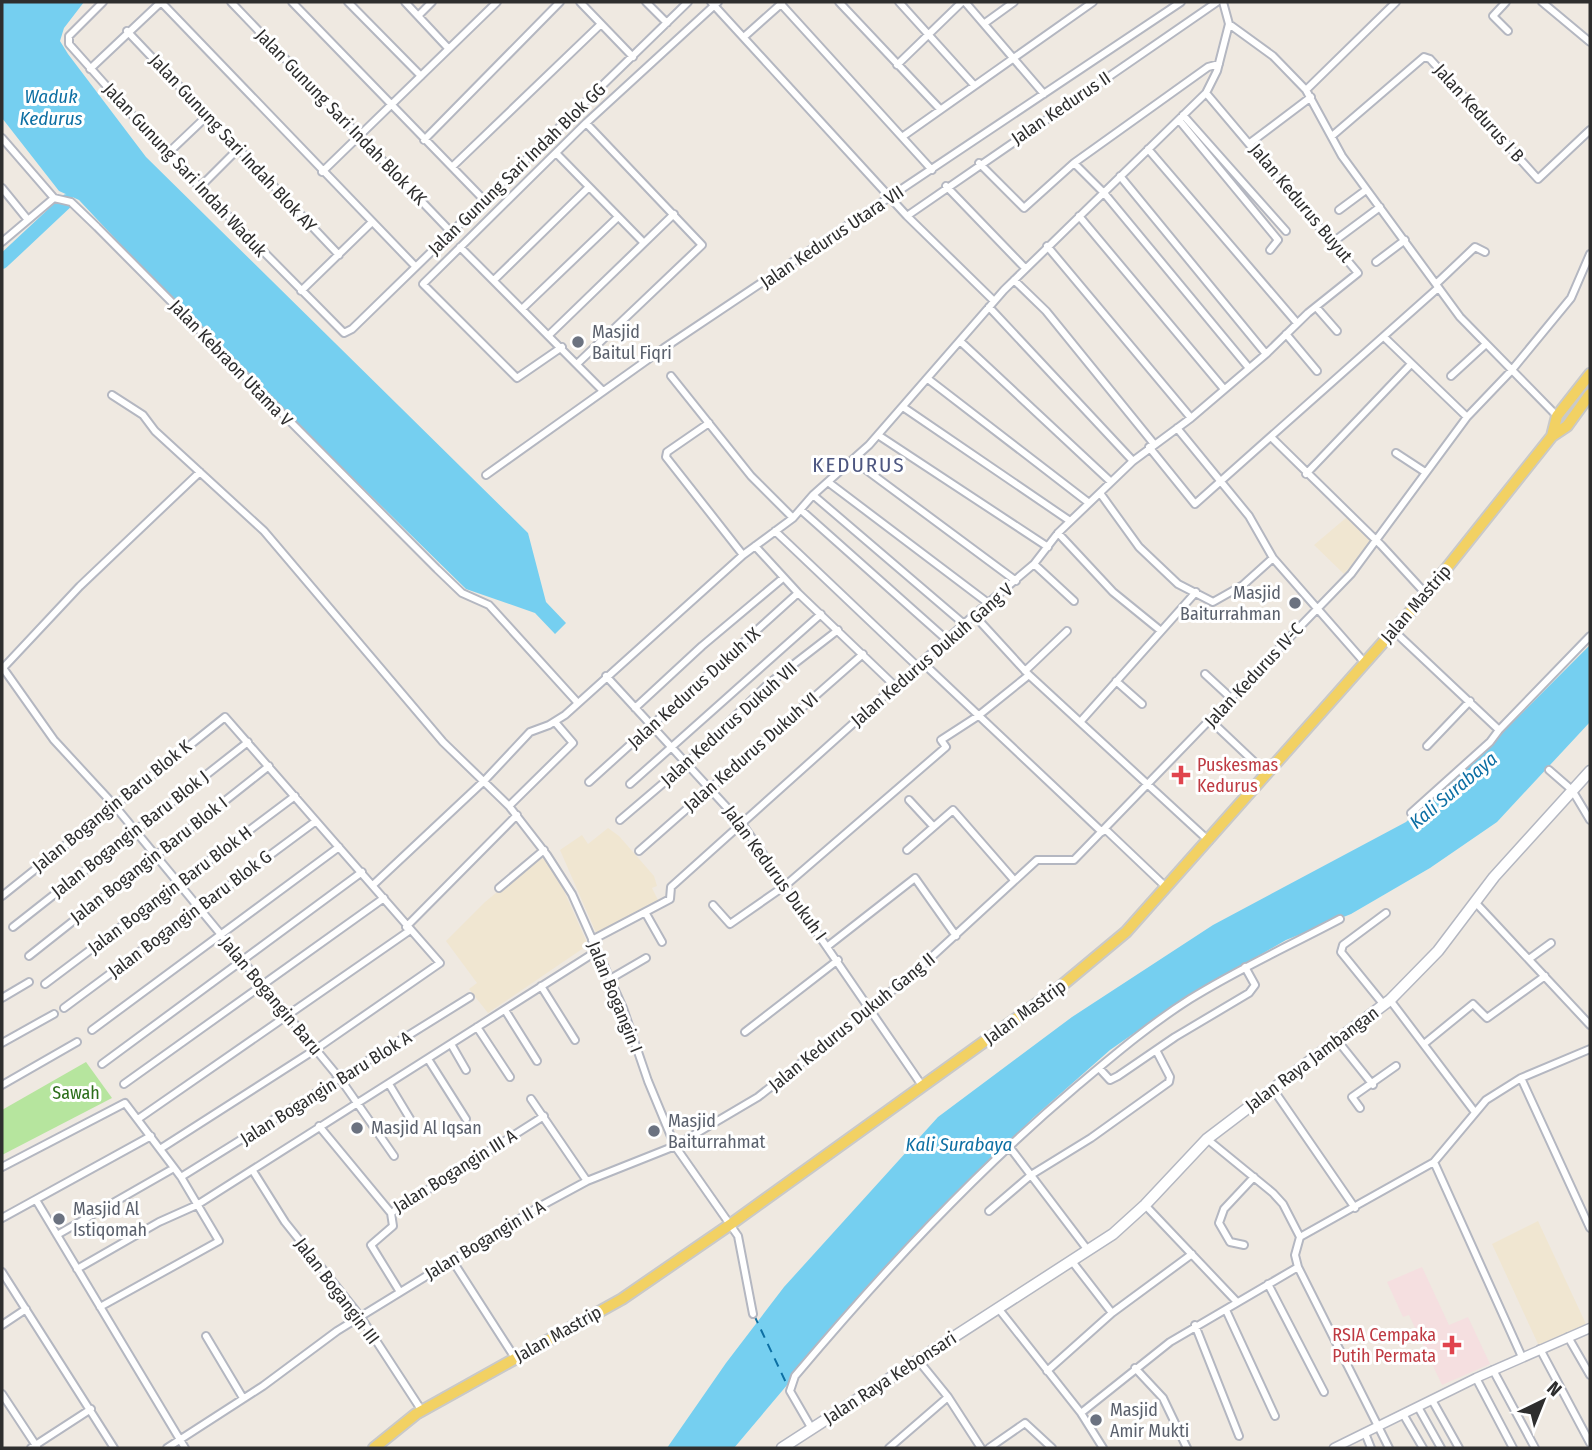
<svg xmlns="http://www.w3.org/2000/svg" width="1592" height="1450" viewBox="0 0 1592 1450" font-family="'Fira Sans Condensed',sans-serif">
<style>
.education{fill:#f0e6d1}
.medical{fill:#f5dfe0}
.green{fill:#b6e59e}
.water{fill:#75cff0}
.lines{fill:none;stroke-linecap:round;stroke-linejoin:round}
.river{stroke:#75cff0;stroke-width:14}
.ferry{stroke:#0d6fa3;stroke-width:2;stroke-dasharray:9 7;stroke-linecap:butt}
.minor-casing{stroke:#b4b7c1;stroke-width:10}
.tertiary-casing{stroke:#b4b7c1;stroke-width:11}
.secondary-casing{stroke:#b4b7c1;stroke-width:13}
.primary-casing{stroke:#c9c9c9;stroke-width:14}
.minor{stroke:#fff;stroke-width:6}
.tertiary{stroke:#fff;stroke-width:8}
.secondary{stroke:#fff;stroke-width:10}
.primary{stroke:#f2d163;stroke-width:10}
.worship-dot{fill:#6b7280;stroke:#fff;stroke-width:2.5}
.health-dot{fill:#e0444e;stroke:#fff;stroke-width:2.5}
.labels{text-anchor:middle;stroke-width:6;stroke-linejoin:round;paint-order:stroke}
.street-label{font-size:18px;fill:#2e2e2e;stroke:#fff}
.worship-label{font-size:18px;fill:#5b616d;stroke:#fff;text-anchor:start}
.health-label{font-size:18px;fill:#be3a42;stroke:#fff;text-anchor:start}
.park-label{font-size:18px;fill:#2c6e1b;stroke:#fff}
.water-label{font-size:19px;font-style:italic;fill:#0d6fa3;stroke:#fff}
.quarter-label{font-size:21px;letter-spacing:2px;fill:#4d5680;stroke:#fff}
</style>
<rect width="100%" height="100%" fill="#efe9e1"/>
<path class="education" d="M1347,517L1373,542L1344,574L1314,545Z
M608,828L619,836L654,876L657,886L652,888L659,902L597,935L560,850L582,835L588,844Z
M541,856L549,857L588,945L488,1013L469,989L477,983L446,941L485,902Z
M1538,1221L1586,1324L1539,1346L1492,1244Z"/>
<path class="medical" d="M1422,1267L1449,1325L1468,1317L1490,1364L1442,1385L1409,1315L1403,1317L1387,1282Z"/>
<path class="green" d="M86,1062L112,1098L2,1155V1110Z"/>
<path class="water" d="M2,2H84L64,28L60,41L68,54L146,157L528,533L546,602L566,623L555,634L535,613L466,589L181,309L79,200L59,191L2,118Z
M1590,645V722L1497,822L1430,868L1351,914L1286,940L1179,1002L1110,1050L1033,1118L889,1264L734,1448H667L726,1363L784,1287L938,1117L1072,1017L1213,925L1406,822L1489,746Z"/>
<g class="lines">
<path class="river" d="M2,262L67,201"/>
<path class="ferry" d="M754,1315L789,1389"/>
<g class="minor-casing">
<path id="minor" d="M103,2L69,36V44L167,154L344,333L352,329L688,2
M231,2L451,232
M292,2L486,202
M348,2L421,76
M405,2L448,48
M580,2L633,57
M646,2L667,23
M711,2L907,216L994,301
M839,2L939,108
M899,2L974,85
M965,2L1044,94
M1223,2L1229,24L1273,56L1306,90L1342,156L1460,317L1557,416
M1506,2L1493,16L1508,31
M1542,2L1590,42
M781,4L932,170
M418,16L432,2
M985,23L1014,2
M127,31L339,255
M745,36L782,3
M897,65L962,2
M90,69L161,2L415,266
M1306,90L1396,2
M1183,115L1286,231
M1179,120L1278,240L1270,250
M1332,136L1424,57L1430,59L1538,179L1590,130
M902,137L1093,2
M2,138L54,198L71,202L97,227L437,569L462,593L489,605L577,702
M424,140L560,2
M1250,143L1311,97
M1148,149L1297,323
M556,153L644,243
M167,154L207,116
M979,163L1024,208L1074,163L1208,67L1219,64
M1074,163L1104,193L1249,368
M452,167L601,24
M322,172L497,2
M1120,176L1266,354
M946,186L1025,268
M200,187L239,148
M2,188L28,220
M1339,210L1366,190
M907,216L1217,2
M1079,216L1224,389
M2,242L54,198
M1333,242L1380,207
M1047,246L1191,418
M460,247L603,391
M1376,262L1405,240
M494,280L589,187
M1014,280L1046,311L1154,444
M1436,284L1475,247L1485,252
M301,291L372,222
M989,307L1133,461
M1316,307L1337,331
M523,308L618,217
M550,334L674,214
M1286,334L1317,371
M1384,337L1467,417
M961,342L1111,482
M562,347L517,378L423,284L586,123L718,2
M578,363L702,245L586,123
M671,376L751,476L793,518
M1451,376L1486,344
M928,379L1089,503
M112,395L143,415L155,431L264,531L443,742L509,806L547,855L572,894L623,1008L648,1081L675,1146L738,1236L753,1314
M903,407L1070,521
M709,423L667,452L666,457L743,555
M1177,428L1249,516L1273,558L1365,663
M878,435L1048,547
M1272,438L1381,545L1426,594
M1149,447L1195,504L1438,288
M1396,453L1425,472
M853,460L1016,581
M200,472L80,586L3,668L54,740L114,805L341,1080L394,1156
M1306,474L1411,364
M486,475L664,348L1181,2
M828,482L988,603
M1100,493L1139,547L1178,584L1213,602L1243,585L1273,558
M813,495L964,624
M801,510L947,640
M775,531L917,666
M1058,533L1113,592L1161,631
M755,546L798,593L895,686
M1034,564L1074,601
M974,615L1029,675L1209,841
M1394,631L1499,730L1590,636
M922,662L1102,832
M1025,671L1067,631
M1205,674L1232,699
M606,676L743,825L923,1087
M1116,681L1142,704
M635,708L702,646L783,578
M1081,721L1196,592
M1211,721L1267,774
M1427,746L1470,701
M1549,770L1572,790L1590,820
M589,782L798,593
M630,784L821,614
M909,800L933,826
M509,806L573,743L555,722
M1411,813L1490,742L1499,730
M620,820L687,763L767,685L838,630
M1105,829L1167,888
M907,850L953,810L1014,880
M639,851L863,654
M373,885L484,781L530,732L549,725L565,715L743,555L793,518L813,495L869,445L1004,290L1206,93L1217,71L1229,24
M499,888L544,850
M2,896L225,717L440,963L316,1049L160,1149
M1475,902L1590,1025
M713,905L730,924L786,885L946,747L941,740L978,716L1029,675
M645,912L662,942
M13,927L248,742
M406,927L517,815
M592,940L670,899L671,887L974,615L1034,564L1058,533L1133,461L1191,418L1266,354L1308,313L1358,273L1206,93
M828,946L915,878L956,936
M29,956L269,766
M1529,959L1551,943
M610,979L646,958
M45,984L295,796
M541,986L575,1040
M2,998L29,982
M1390,1000L1474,1111
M1384,1005L1341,952L1343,945L1386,913
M64,1008L316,821
M505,1010L537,1061
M477,1027L510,1077
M92,1030L339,847
M745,1032L838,960
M1337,1040L1373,1085
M2,1043L54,1014
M451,1044L466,1070
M1424,1044L1473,1004L1487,1018L1545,976
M428,1059L466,1119
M102,1064L362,872
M1099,1068L1110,1080L1118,1076L1175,1037L1249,993L1255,985L1245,967
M1521,1078L1590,1228
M124,1084L384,898
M389,1084L415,1127
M2,1085L77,1042
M1273,1089L1355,1208
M531,1099L587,1181
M1360,1108L1352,1097L1396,1066
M138,1119L409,931
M319,1126L391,1213
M1207,1139L1273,1193L1283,1204L1300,1237
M1008,1145L1087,1249
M1434,1162L1522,1357
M2,1167L125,1103L181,1177L219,1241L100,1307
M253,1171L285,1222L360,1316L422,1411
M181,1177L470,997
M36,1200L185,1448
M1145,1205L1237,1302
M989,1211L1031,1175L1091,1138L1169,1082L1170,1077L1156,1050
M391,1213L544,1116
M391,1213L393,1226L371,1245L400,1292
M2,1218L151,1136
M57,1235L174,1168
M1300,1237L1434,1162L1486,1100L1521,1078L1590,1049
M1300,1237L1295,1255L1298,1267L1389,1448
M1244,1245L1230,1242L1219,1223L1224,1209L1254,1177
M452,1260L515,1358
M1071,1260L1112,1313
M77,1269L159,1222L197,1205L597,951
M2,1272L114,1448
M1268,1284L1324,1392
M998,1308L1081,1413L1103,1448
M1226,1310L1275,1416
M2,1325L26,1309
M1195,1325L1239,1436
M206,1336L243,1398
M1568,1337L1590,1375
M1540,1349L1590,1443
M918,1360L948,1397L981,1448
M1135,1368L1163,1398L1187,1448
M1493,1370L1535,1448
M1047,1371L1112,1313L1192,1254
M1476,1378L1513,1448
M2,1394L37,1447
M1432,1400L1459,1448
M1418,1407L1441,1448
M1081,1413L1170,1342L1298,1267
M1403,1414L1423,1448
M812,1429L790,1391L795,1376C882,1273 973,1174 1076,1087C1113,1056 1149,1025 1190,999C1238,969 1289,946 1340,919
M1365,1433L1371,1448
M31,1448L91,1409
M167,1448L263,1386L337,1331L537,1208L587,1181L675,1146L758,1097L913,974L1037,860H1074L1351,574L1467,417L1511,371L1571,298L1590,254
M889,1448L948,1397
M989,1448L1025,1423L1052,1448"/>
</g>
<g class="tertiary-casing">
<path id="tertiary" d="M1334,1448L1476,1378L1590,1328"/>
</g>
<g class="secondary-casing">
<path id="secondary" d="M782,1448L1113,1234L1145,1205L1207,1139L1390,1000L1438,951L1494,877L1590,771"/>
</g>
<g class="primary-casing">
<path id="primary" d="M1552,436L1557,416L1590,374
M374,1448L416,1414L622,1299L731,1224L1060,987L1126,932L1426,594L1552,436L1567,426L1590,394"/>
</g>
<use href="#minor" class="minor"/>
<use href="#tertiary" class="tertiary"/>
<use href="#secondary" class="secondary"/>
<use href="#primary" class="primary"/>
</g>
<g class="worship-dot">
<circle cx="578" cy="342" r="7"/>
<circle cx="1295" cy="603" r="7"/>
<circle cx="357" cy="1128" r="7"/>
<circle cx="654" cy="1131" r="7"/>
<circle cx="59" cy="1219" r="7"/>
<circle cx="1096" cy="1420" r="7"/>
</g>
<g class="health-dot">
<path d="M1177.5 764.5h7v7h7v7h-7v7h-7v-7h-7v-7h7z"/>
<path d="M1448.5 1334.5h7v7h7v7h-7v7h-7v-7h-7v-7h7z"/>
</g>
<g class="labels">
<g class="street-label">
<text transform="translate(1061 108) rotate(-34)" y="6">Jalan Kedurus II</text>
<text transform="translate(1479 113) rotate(48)" y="6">Jalan Kedurus I B</text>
<text transform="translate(341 117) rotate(46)" y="6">Jalan Gunung Sari Indah Blok KK</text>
<text transform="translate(233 143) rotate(47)" y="6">Jalan Gunung Sari Indah Blok AY</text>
<text transform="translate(517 169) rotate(-44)" y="6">Jalan Gunung Sari Indah Blok GG</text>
<text transform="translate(185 170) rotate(47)" y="6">Jalan Gunung Sari Indah Waduk</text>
<text transform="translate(1301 203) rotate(50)" y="6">Jalan Kedurus Buyut</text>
<text transform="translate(832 237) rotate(-34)" y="6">Jalan Kedurus Utara VII</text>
<text transform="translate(231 363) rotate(46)" y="6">Jalan Kebraon Utama V</text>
<text transform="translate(1416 604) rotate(-49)" y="6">Jalan Mastrip</text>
<text transform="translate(932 655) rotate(-41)" y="6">Jalan Kedurus Dukuh Gang V</text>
<text transform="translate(1254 675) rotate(-47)" y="6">Jalan Kedurus IV-C</text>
<text transform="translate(694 688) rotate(-42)" y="6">Jalan Kedurus Dukuh IX</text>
<text transform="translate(729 724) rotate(-42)" y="6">Jalan Kedurus Dukuh VII</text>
<text transform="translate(751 752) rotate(-41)" y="6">Jalan Kedurus Dukuh VI</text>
<text transform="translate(112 806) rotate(-39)" y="6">Jalan Bogangin Baru Blok K</text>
<text transform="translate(130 834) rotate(-38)" y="6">Jalan Bogangin Baru Blok J</text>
<text transform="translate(149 860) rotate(-38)" y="6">Jalan Bogangin Baru Blok I</text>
<text transform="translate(775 873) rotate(54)" y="6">Jalan Kedurus Dukuh I</text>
<text transform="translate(170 890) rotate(-37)" y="6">Jalan Bogangin Baru Blok H</text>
<text transform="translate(190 914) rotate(-37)" y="6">Jalan Bogangin Baru Blok G</text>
<text transform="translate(271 996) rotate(50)" y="6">Jalan Bogangin Baru</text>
<text transform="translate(615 997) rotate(68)" y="6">Jalan Bogangin I</text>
<text transform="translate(1025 1012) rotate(-36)" y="6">Jalan Mastrip</text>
<text transform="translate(852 1022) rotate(-39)" y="6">Jalan Kedurus Dukuh Gang II</text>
<text transform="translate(1312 1059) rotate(-37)" y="6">Jalan Raya Jambangan</text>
<text transform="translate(326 1088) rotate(-32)" y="6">Jalan Bogangin Baru Blok A</text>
<text transform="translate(455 1171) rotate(-32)" y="6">Jalan Bogangin III A</text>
<text transform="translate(485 1240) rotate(-31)" y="6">Jalan Bogangin II A</text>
<text transform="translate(337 1291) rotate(53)" y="6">Jalan Bogangin III</text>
<text transform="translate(558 1334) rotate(-29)" y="6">Jalan Mastrip</text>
<text transform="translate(890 1378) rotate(-33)" y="6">Jalan Raya Kebonsari</text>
</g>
<g class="worship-label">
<text x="592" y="338">Masjid<tspan x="592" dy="21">Baitul Fiqri</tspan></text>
<text x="1281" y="599" text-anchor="end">Masjid<tspan x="1281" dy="21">Baiturrahman</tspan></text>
<text x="668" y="1127">Masjid<tspan x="668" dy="21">Baiturrahmat</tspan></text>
<text x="371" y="1134">Masjid Al Iqsan</text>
<text x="73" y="1215">Masjid Al<tspan x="73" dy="21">Istiqomah</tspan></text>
<text x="1110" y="1416">Masjid<tspan x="1110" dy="21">Amir Mukti</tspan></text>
</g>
<g class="health-label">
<text x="1197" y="771">Puskesmas<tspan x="1197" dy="21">Kedurus</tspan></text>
<text x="1436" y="1341" text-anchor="end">RSIA Cempaka<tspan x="1436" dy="21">Putih Permata</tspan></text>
</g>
<g class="park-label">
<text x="76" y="1099">Sawah</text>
</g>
<g class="water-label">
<text x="51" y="103">Waduk<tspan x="51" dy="22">Kedurus</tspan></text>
<text transform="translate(1453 790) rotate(-40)" y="7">Kali Surabaya</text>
<text x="959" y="1151">Kali Surabaya</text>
</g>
<g class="quarter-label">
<text x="859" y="472">KEDURUS</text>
</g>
</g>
<rect width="1592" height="1450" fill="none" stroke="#2e2e2e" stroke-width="7"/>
<g transform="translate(1543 1401) rotate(43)" stroke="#ffffff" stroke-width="5" paint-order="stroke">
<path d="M0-5L12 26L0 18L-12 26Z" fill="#2e2e2e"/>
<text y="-10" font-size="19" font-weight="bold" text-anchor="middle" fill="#2e2e2e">N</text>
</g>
</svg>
